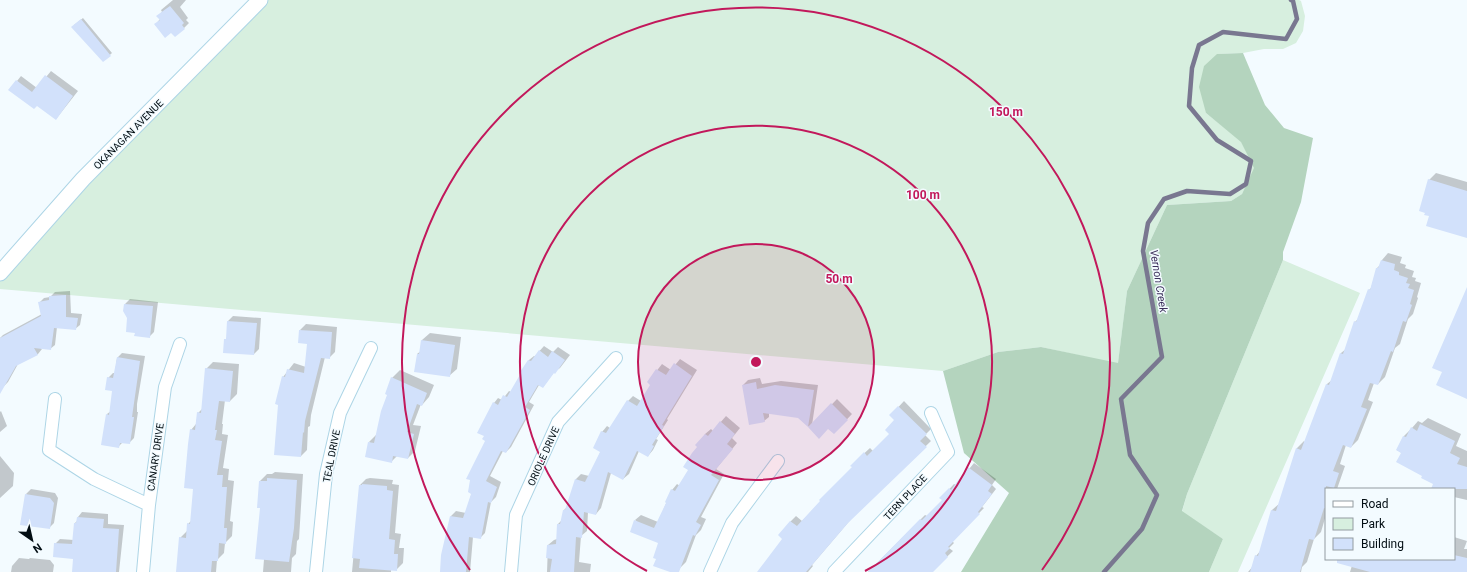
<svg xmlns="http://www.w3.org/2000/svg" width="1467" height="572" viewBox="0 0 1467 572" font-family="Roboto,sans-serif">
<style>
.green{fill:#d7efdf}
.forest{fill:#b4d4be}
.shadow{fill:#0003}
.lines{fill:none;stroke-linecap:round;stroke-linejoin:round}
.stream{stroke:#797790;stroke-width:4.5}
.building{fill:#d2e1fb}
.minor-casing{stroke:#add5e6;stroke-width:14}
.tertiary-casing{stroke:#add5e6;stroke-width:17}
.minor{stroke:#fff;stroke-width:12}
.tertiary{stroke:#fff;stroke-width:15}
.ring{fill:none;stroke:#c2185b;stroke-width:2}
.labels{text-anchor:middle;stroke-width:3;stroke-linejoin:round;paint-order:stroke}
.street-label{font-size:10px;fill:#020d13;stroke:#f3fbff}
.water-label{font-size:11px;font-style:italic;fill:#3c305b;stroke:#f3fbff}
.centre{fill:#c2185b;stroke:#f3fbff;stroke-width:2}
.ring-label{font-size:12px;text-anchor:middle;font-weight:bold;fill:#c2185b;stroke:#f3fbff;stroke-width:3;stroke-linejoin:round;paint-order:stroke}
</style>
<rect width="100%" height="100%" fill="#f3fbff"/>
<path class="green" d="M263,0H1299L1301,1L1305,16L1303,31L1296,43L1283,49H1264L1243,53L1217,54L1206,113L1241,141L1255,168L1242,194L1231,201L1167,205L1127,291L1118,364L1041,347L998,352L943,371L0,289V274Z
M1283,260L1360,293L1238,572H1209L1223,539L1182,512L1187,494Z"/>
<path class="forest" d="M1243,53L1265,105L1284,128L1313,138L1301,202L1283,252V260L1187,494L1182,511L1223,539L1209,572H961L1009,493L964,453L943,371L998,352L1041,347L1118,363L1127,291L1167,205L1231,201L1242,194L1254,168L1241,142L1206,113L1199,87L1204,66L1217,54Z"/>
<path class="shadow" d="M173,0H186L180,7L188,18L186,20L189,23L184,28L171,31L155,25L160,19L158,16L162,12L161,10Z
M83,18L112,53L103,61L74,25Z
M51,71L78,91L56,119L37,105L17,81L21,76L37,88Z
M1436,173L1467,182V237L1430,215L1429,180Z
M1388,253L1402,257L1400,263L1406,265L1405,268L1414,271L1412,277L1416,278L1415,281L1421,283L1417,297L1418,298L1413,314L1408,319L1400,344L1395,348L1385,377L1378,384L1374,383L1368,400L1373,402L1358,440L1351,447L1346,445L1340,464L1345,466L1337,489H1326V515L1321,532L1314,539L1307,562L1302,567L1301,572H1248L1253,566L1256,556L1261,550L1272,510L1280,503L1297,448L1304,441L1305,442L1327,384L1332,380L1341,353L1346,349L1355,322L1359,318L1369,290L1371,288L1377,268L1380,265L1382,260Z
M70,291L71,313L82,314L80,325L75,329L57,327L55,345L50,349L41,348L42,349L38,354L18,364L8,382L3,387H0V338L3,335L42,314L40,302L44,298L50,297L55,292Z
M130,299L158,302L154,332L149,337L136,332L124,311L125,304Z
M233,316L261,318L259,349L254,354L225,340L227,338L228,321Z
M306,324L337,327L335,352L329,358L325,357L311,415L310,426L308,427L307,450L301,456L283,377L294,363L306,367L308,343L300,330Z
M430,333L461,337L457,369L449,376L417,354L421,351L422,340Z
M544,346L553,352L558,347L570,355L560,368L554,372L543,387L539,385L529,402L534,405L511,447L506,452L503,451L490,476L501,482L496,497L491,502L485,533L480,538L473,537L470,572H441L451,516L456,511L466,513L487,440L494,403L498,398L502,400L509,391L511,392L529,360L534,356H535Z
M122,353L145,356L137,404V412H138L134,438L129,443L123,442L119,446L107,414L111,411L114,390L108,378L113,373H115L117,358Z
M680,359L697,370L667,419L668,420L656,439L658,440L653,450L648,456L639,451L629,474L623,479L611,473L601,508L596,514L588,512L587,531L581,536L579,562L591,564L590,572H547L548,545L554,540L557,539L558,524L562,520L564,510L567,507L576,479L581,474L589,476L601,451L602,432L607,426L610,428L628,401L633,396L641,401L652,384L648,382L662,364L671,370Z
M213,362L239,364L237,394L230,401L225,400L222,424H223L222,434L228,435L223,468L229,469L228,480L234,481L230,521L233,522L232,536L225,543L224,553L217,560L216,572H178L180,538L187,531L188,524L192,520L194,488L191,430L196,424L198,413L203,408L206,369Z
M400,370L434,385L429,397L422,405L421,404L413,425L421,426L415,451L408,458L397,456L391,462L369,442L377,434L392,378Z
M760,378L762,384L781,381L818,385L812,425L837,399L852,414L834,433L828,428L819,437L799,417L769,413V417L764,421L743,385L748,380Z
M904,401L931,429L925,435L931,441L852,518L812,565L813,566L808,572H758L784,538L779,535L791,521L796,516L802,521L854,467L857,460L870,448L873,451L890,434L896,420L891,415Z
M1,411L7,426L0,432V412Z
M726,416L740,428L732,438L737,443L716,469L724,474L701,517L706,519L701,530L696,535L686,562L680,568L660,542L635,520L641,515L658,522L672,490L677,484L680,486L690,470L705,434L711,429L713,431Z
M1428,418L1461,434L1456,446L1467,451V500L1454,497V489H1435L1434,483L1423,476L1402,453L1397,450L1404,436L1412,428L1418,421L1422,423Z
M0,456L14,473L13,486L0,498Z
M974,463L996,479L992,485L996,489L982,507L984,508L952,541L954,543L949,548L953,551L931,572H868L925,515L927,516L943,500L941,498L954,484L956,485Z
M275,472L303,474L299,539L297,541L296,554L292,558L291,572H263L264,559L260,481L267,474H272Z
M370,478L393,480L392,484L399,485L395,533L401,534L399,548H404L403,563L396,570L391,569V572H352L360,485L366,479Z
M31,489L55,493L58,498L54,523L49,528L26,494Z
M82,512L108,514V524L124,525L119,572H73L74,558L55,544L60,539L74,540L75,523L77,521L78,517Z
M1454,537L1467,541L1464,549H1467V572H1350L1354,559H1454Z
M19,558L29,559L30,558L50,560L54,565L53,572H11L12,566Z"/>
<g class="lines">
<path class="stream" d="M1104,572L1142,529L1157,495L1130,455L1121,399L1162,357L1143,251L1148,223L1164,199L1187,191L1230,194L1246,184L1251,161L1217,140L1189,106L1192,68L1199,45L1223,32L1286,39L1297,19L1293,1L1291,0"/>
</g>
<path class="building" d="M170,6L184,23L182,25L185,29L175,37L171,33L165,38L154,24L160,20L156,16Z
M81,19L111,56L103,62L71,27Z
M45,75L73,96L56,120L37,106L34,109L8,90L16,80L32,92Z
M1428,179L1467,191V238L1426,226L1429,216L1424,215L1425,213L1419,211Z
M1381,260L1395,264L1394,270L1399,272V275L1408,278L1406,283L1410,284L1408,288L1414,290L1410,304L1412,305L1406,322L1403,321L1393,352L1391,351L1378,385L1370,383L1361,407L1367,409L1351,448L1343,445L1333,471L1339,473L1334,488L1326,486V509L1324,508L1314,540L1309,539L1300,572H1250L1255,555L1258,556L1271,510L1276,511L1296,448L1301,450L1326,384L1329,385L1340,353L1343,354L1354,321L1356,322L1368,289L1370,290L1376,268H1378Z
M1467,287V399L1436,385L1442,372L1432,368Z
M66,295V317L78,318L76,330L54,328L51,350L34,348L38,355L16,366L0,394V338L41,316L38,302L49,300V296Z
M124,304L153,306L150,338L134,336L135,333L126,332L127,318L123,311Z
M227,321L257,323L254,355L223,353L224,339H226Z
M299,330L332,332L330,359L321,358L305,421L304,433L303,432L301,457L274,455L278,405L275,404L282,376L285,377L287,369L304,373L307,344L298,343Z
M421,340L455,345L450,377L414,372L417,354H419Z
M539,350L548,357L552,351L565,360L555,374L554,373L543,388L538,385L525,407L530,410L506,453L501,451L486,481L497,487L491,503L488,502L481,539L469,537L466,572H440L441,555L450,516L463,518L471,494L468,492L470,480L466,479L485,441L482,439L484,436L477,433L493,402L498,405L503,395L507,397L521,373L520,372L528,360L531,361Z
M117,357L140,361L132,417H134L130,444L120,443L119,448L101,445L106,414L109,415L112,391L105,390L107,377L113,378Z
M674,363L692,376L662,425L664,426L652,445L654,446L648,457L637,451L623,480L608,472L596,515L584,512L582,538L576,537L574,572H550L552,559L546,558L547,545L556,544L557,524H560L563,510H565L575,479L585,482L600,452L593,448L601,431L606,433L627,400L637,406L650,385L647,382L656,369L666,375Z
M205,368L233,371L230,402L219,401L215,430H217L215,440L222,441L217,475H223L222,487H227L224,528H227L226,544L219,543L218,561H212L211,572H176L179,537L186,538L187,523L190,524L193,489L184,488L188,444L190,429L195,430L197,412L201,413Z
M391,377L427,393L422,406L417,404L407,432L414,434L408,459L393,456L392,463L365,457L368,442L374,443L381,411L387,395L385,394Z
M756,382L757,389L775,385L814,390L808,427L798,418L763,413L765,422L749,425L742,385Z
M831,403L848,420L834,434L828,429L819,439L808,427Z
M898,406L927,434L920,441L927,447L848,523L806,572H757L782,539L778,535L790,521L797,526L820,501L819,500L852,467L850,466L864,452L867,456L889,434L885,430L894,420L889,415Z
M720,421L735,434L727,444L733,449L711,475L719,480L696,522L701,525L695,536L693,535L679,572H670L653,566L656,559L653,558L658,543L630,532L634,520L654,528L666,503L665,502L671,489L675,491L688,470L683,467L692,453L697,447L695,445L705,434L708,436Z
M1420,424L1455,441L1450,453L1460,458L1457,464L1467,467V489H1431L1433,484L1421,478L1422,476L1396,462L1401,453L1396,450L1403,436L1406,437L1411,427L1417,431Z
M968,467L992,485L988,491L992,494L978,512L980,514L948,547L950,548L945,553L948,557L933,572H868L920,519L922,520L942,500L939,498L949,488L951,490Z
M267,478L297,480L294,528L289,562L255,559L260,508H257L259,481H267Z
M362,484L387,486V490L393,491L389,539L395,540L394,554H398L397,571L359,568L360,559L352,558L359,485H362Z
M25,494L50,498L54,503L50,529L20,525Z
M77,517L104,519L103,528L119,529L116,572H72L73,559L53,557L54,543L72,544L74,523H76Z
M1454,555L1467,558V572H1370L1337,563V559H1454Z"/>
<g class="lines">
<g class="minor-casing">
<path id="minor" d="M55,399L49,450L94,479L149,505
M143,572L149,505L165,387L180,344
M316,572L326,474L340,413L371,348
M511,572L516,515L558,422L616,358
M710,572L732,523L778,461
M834,572L948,452L931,413"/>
</g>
<g class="tertiary-casing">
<path id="tertiary" d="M0,273L83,179L260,0"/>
</g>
<use href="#minor" class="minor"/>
<use href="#tertiary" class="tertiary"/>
</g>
<circle cx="756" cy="362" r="118" fill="#c2185b" fill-opacity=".12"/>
<g class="ring">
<circle cx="756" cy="362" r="118"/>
<path d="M647 571A236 236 0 1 1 865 571"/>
<path d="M470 570A354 354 0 1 1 1042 570"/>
</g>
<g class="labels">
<g class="street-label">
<text transform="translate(128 134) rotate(-45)" y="4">OKANAGAN AVENUE</text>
<text transform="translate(331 456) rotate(-79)" y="4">TEAL DRIVE</text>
<text transform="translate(543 456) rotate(-66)" y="4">ORIOLE DRIVE</text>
<text transform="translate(155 457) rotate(-82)" y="4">CANARY DRIVE</text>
<text transform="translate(905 497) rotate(-47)" y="4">TERN PLACE</text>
</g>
<g class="water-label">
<text transform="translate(1159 281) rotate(81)" y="4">Vernon Creek</text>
</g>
</g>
<circle cx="756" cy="362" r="6" class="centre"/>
<g class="ring-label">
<text x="1006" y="116">150 m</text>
<text x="923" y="199">100 m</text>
<text x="839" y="283">50 m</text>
</g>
<rect x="1325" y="488" width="130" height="72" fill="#f3fbff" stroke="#939ca1"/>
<rect x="1333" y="501" width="20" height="6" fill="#ffffff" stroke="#939ca1"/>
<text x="1361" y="508" font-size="12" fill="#020d13">Road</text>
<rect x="1333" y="518" width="20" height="12" fill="#d7efdf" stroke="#939ca1"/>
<text x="1361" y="528" font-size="12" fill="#020d13">Park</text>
<rect x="1333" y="538" width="20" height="12" fill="#d2e1fb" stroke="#939ca1"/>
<text x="1361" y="548" font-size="12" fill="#020d13">Building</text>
<g transform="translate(32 540) rotate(146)" stroke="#f3fbff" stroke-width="3" paint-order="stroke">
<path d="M0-3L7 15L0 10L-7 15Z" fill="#020d13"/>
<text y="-6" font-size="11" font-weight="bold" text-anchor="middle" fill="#020d13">N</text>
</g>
</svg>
